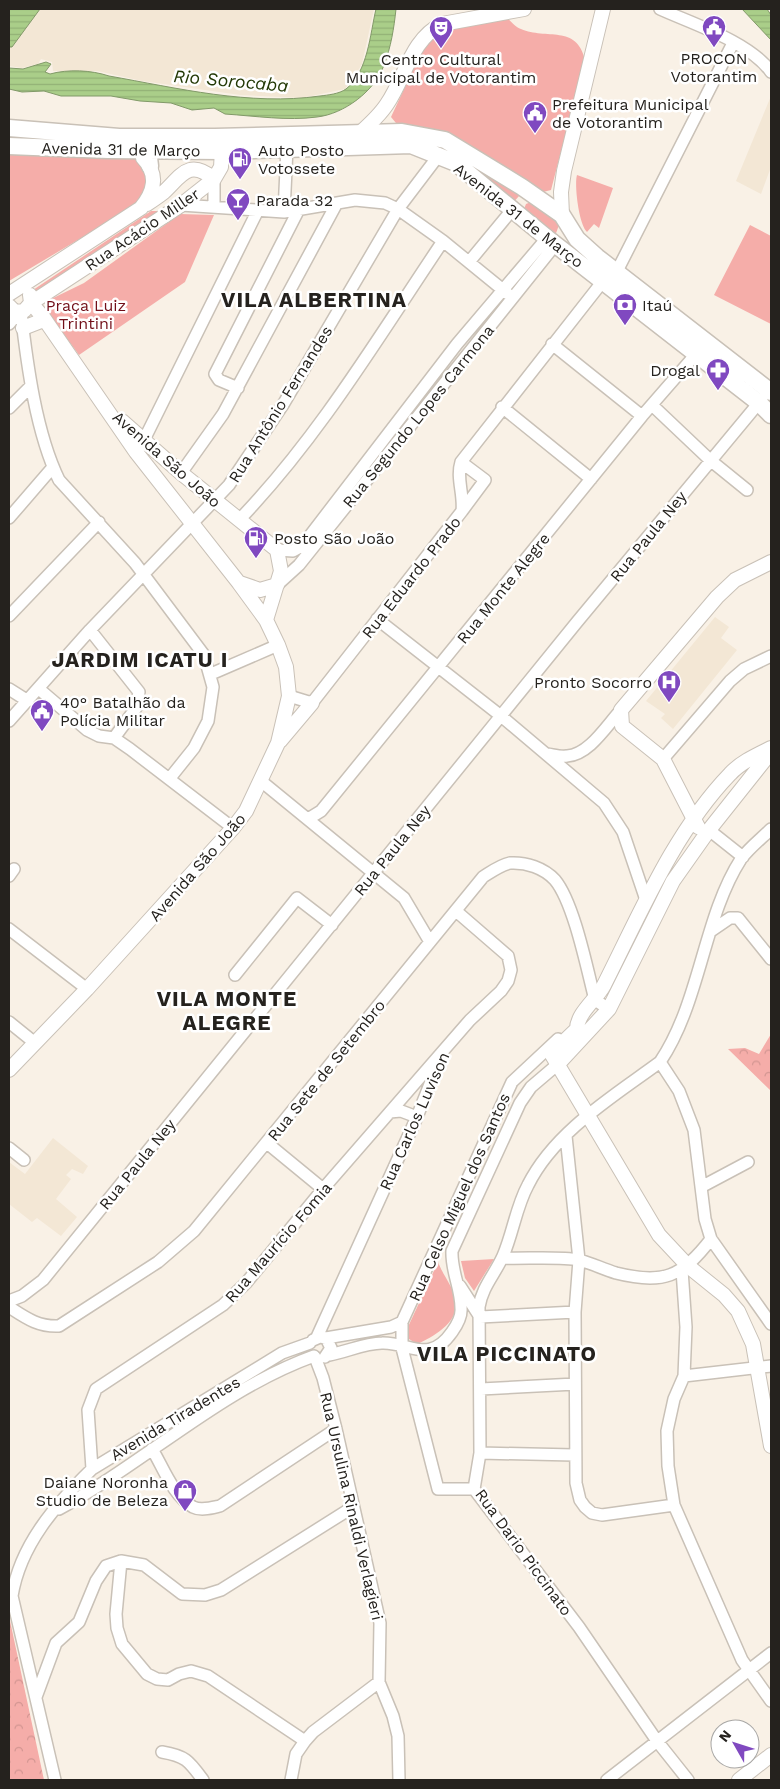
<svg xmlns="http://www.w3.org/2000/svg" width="780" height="1789" viewBox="0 0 780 1789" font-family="'Work Sans',sans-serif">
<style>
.built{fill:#f3e7d5}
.green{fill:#f5ada9}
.forest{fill:url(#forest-crowns)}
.water{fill:url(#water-rules);stroke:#829a69}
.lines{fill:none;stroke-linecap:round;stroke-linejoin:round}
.minor-casing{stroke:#c9c1b7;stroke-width:14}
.major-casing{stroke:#c9c1b7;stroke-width:16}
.highway-casing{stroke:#c9c1b7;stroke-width:19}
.minor{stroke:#fff;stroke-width:11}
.major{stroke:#fff;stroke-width:14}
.highway{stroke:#fff;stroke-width:16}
.labels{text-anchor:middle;stroke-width:5;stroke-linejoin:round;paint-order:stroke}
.poi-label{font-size:16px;fill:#25221e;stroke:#fff;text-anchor:start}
.street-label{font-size:16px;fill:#25221e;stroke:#fff}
.park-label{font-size:16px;fill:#710e18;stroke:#fff}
.water-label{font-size:18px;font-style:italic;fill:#223805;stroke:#fff}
.district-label{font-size:21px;font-weight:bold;letter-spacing:1px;fill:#25221e;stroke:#fff}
</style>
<defs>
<pattern id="forest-crowns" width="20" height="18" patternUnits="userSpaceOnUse" patternTransform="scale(1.25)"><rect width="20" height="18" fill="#f5ada9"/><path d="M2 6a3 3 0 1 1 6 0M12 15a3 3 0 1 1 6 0" fill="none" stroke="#d29591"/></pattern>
<pattern id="water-rules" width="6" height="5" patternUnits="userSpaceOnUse" patternTransform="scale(1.25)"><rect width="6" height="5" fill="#aace89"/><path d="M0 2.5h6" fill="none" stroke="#92b176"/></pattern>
</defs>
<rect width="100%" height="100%" fill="#f9f1e6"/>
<path class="built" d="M9,9H374L362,64L353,79L345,89L302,98L240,95L142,81L97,71H53L52,62L41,59L38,64L22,68L9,66Z
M771,96V167L761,194L736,181Z
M715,617L729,627L721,638L737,650L673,729L661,718L665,714L646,701Z
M53,1138L88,1166L83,1174L72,1169L66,1175L71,1179L56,1199L77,1217L61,1236L37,1218L32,1222L9,1204V1162L25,1174Z"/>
<path class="green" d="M506,17C511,21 515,27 521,29C546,40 577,24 585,60L551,190L543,192L440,134L396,123L391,117L425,44L443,29Z
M414,136L429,139L527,194L519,196L512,204Z
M9,153L133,157L139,160L148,171L145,200L9,281Z
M577,175L613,188L599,228L594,224L587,232C579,225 574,185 577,175Z
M531,202L553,215L559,225L555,236L524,209L526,204Z
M151,211H159L37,294L33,290Z
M180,214L214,215L185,282L79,355L45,309L47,301L84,283Z
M750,225L771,236V324L714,295Z
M494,1259L474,1291L465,1278L461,1261Z
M438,1262C442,1273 453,1288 456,1298C461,1321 434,1337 417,1344L409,1339L407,1329Z"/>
<path class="forest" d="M771,1034V1091L728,1049L745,1048L759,1054Z
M9,1616L44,1780H9Z"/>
<path class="water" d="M9,9H40L12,47H9Z
M376,9H396C394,28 391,47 384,65C375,91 344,114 317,117C288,121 255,116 225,114L214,108L192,110L171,103L140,101L111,96H61L44,91L22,92L9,89V68L23,69L46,62L51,64L45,72L50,74C68,69 91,70 109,76C177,88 250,106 320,96C328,95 339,94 346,89C368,72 370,34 376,9Z
M742,9H767L771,15V40Z"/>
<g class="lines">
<g class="minor-casing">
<path id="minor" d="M660,9C693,24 750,42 771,72
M214,179V206
M181,205L284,212L355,200L385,203L398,209L443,241L508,294
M284,212L287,148
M469,262L512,210
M614,277L733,43
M21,312C27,364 36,433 59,480L135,563L204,655L213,687L208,721L194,748L170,778
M9,324L19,312
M552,344L642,416
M238,388L219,380L215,374L298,211
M652,405L710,460L747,490
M502,407L591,479
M9,408L31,386
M141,446L258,210
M461,462L485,480L462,511
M181,473L223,414L337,203
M9,518L53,467
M239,520C319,437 379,336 443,241
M277,550L293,551L302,546L457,344L547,238
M277,585L299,565L555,245
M9,616L99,522
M377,619L501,716L604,803L623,832L646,900
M90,630L139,692L136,708L114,738
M211,674L278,645
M9,689L28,701
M39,689L87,730L99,736L114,738L130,749L233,828
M289,696L312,703L462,511C464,494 456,478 461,462L603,281
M9,721L90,630L229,485L284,403L398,209L439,155
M547,754C554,755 561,757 567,756C589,755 607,725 621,710
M663,759L730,681L744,669L771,656
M261,781L404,898L430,942
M308,819L321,811L642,416L696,354
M771,829C762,838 749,848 741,859C703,918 701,1001 660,1062L679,1091L694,1130L705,1219L711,1239L771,1324
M709,830L743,857
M9,876L14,869
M9,929L87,989
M711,931L730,918H738L771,959
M235,975L297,898L332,925
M9,1022L35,1043
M660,1062C614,1096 555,1131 528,1185C516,1207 513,1233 503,1256C495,1274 482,1287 479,1307L480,1453L474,1489L579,1627L657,1741L688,1780
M390,1112L401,1111L417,1117
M566,1136L579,1260L575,1312L576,1483L580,1500L585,1507L592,1513L602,1515L674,1505
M267,1143L323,1189
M9,1148L24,1160
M701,1187L748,1162
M502,1258C524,1259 559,1256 579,1260C591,1263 603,1269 616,1273C663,1285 682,1277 711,1239
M682,1270L686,1327L684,1376L674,1399L667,1431L668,1466L674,1505L742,1660L771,1701
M460,1286L480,1317
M9,1301L22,1296L43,1280L577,622L762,399
M9,1307C26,1318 38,1327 59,1326L158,1262L194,1231L483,877C491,872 500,865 510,863C526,862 544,868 555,880C574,903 587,969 595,1000L609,1009
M480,1317L575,1312
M317,1337L417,1117L443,1051L470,1020L501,991L508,981L511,970L508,956L456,911
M313,1340L320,1337L326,1338L391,1327L402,1322
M329,1355C346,1352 365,1343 382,1343C410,1342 429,1365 452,1332C457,1325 462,1317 461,1308C461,1288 451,1271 452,1251L520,1103L531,1087L558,1064
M315,1357L323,1378L336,1429L380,1623L379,1682L393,1716L398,1736L399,1780
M325,1357L331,1348L326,1338
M684,1376L771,1366
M481,1389L575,1384
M152,1449C163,1467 173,1496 193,1507C201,1511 211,1508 220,1506L336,1429
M480,1453L574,1455
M92,1469L88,1410L96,1389L223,1305L246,1283L323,1189L443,1051
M474,1489H438L402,1348V1322L512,1082L558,1039
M59,1509C146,1462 220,1390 314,1356
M121,1561L116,1614L117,1628L122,1644L147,1674L157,1679L168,1680L179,1674L191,1671L208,1676L305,1741L296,1754L291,1780
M36,1697L56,1643L79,1622L96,1581L106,1566L121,1561L144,1565L182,1594L205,1595L221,1590L353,1507
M305,1741L313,1732L379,1682
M162,1752C186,1756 189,1761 203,1780
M55,1780L12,1596C20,1545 56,1504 92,1469L282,1353L310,1343
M607,1780L771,1653"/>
</g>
<g class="major-casing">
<path id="major" d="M360,133C370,124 380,115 387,104C405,78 411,39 442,24L524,9
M147,204C153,200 159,196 164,192C181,176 189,158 214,179
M562,215L561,192L564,171L603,9
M9,294L141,208C154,192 159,175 143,158
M31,303L181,205L214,179L221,167L222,151L218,141
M9,306L15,312L24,311L31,303L30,295
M23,328L41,321
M122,421L181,473L277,550L281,571L266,620
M240,583L260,590L277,585
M280,741L312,703
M771,748C757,755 741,762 730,774C674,832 640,914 604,985C597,999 577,1013 577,1029L554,1051L552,1055L659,1235L688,1266L724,1295L738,1311L753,1344L771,1446
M698,827L663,759L622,726L621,710L717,597L735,580L771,562
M558,1064L609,1009L673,881L709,830L771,752
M9,1070L87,989L233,828L246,811L278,743L289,696L286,667L278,645L266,620L239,583L136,452L43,317L31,303
M739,1780L771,1755"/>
</g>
<g class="highway-casing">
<path id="highway" d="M9,128L119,137H215L402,132L445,140L522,187L562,215L577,239L597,257L771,392
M9,146L108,150L222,151L411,145L456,163L547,238L759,403L771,415
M150,166L149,158L156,142"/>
</g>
<use href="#minor" class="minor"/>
<use href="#major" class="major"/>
<use href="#highway" class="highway"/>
</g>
<defs>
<g id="civic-pin" transform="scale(1.25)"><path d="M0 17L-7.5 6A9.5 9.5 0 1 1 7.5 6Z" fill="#8049c0" stroke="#fff"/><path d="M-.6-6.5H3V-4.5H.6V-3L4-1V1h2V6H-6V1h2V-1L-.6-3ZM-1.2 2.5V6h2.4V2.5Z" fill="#fff"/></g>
<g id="theatre-pin" transform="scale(1.25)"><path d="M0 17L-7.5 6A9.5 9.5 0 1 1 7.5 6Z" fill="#8049c0" stroke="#fff"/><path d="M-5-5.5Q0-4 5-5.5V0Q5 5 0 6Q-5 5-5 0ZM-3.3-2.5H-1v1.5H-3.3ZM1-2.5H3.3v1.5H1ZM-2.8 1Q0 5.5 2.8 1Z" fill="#fff"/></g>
<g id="fuel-pin" transform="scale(1.25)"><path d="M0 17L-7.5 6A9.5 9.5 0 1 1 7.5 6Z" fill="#8049c0" stroke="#fff"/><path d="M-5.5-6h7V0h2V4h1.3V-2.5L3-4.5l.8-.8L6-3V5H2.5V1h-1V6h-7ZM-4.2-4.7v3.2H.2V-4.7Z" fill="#fff"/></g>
<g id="bar-pin" transform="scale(1.25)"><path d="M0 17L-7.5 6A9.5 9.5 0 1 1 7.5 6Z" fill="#8049c0" stroke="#fff"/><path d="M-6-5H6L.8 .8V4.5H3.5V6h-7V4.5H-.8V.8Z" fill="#fff"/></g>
<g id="bank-pin" transform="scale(1.25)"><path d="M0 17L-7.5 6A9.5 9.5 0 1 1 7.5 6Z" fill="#8049c0" stroke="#fff"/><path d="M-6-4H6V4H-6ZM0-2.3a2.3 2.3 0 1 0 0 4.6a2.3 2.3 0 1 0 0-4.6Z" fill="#fff"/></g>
<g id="pharmacy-pin" transform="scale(1.25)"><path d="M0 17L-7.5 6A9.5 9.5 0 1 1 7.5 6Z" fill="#8049c0" stroke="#fff"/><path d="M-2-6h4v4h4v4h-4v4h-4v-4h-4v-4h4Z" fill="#fff"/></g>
<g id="hospital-pin" transform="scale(1.25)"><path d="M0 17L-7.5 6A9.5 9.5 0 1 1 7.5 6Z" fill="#8049c0" stroke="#fff"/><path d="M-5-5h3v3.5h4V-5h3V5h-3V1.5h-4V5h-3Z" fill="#fff"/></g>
<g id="shop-pin" transform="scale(1.25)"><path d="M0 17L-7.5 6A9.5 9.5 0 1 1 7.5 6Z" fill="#8049c0" stroke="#fff"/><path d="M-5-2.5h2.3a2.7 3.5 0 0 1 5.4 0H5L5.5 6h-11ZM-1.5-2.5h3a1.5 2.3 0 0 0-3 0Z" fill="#fff"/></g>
</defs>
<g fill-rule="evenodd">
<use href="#civic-pin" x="714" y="27"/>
<use href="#theatre-pin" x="441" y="28"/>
<use href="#civic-pin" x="535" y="113"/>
<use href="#fuel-pin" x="240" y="159"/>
<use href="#bar-pin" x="238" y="200"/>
<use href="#bank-pin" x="625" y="305"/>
<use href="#pharmacy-pin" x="718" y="370"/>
<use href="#fuel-pin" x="256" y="538"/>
<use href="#hospital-pin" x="669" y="682"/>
<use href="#civic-pin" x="42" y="711"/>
<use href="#shop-pin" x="185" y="1491"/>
</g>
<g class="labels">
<g class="poi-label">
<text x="714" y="64" text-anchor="middle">PROCON<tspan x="714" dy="18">Votorantim</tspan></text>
<text x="441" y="65" text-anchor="middle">Centro Cultural<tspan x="441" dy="18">Municipal de Votorantim</tspan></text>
<text x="552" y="110">Prefeitura Municipal<tspan x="552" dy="18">de Votorantim</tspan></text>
<text x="258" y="156">Auto Posto<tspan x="258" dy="18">Votossete</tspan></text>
<text x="256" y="206">Parada 32</text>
<text x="642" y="311">Itaú</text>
<text x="700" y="376" text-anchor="end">Drogal</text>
<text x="274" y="544">Posto São João</text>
<text x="652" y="688" text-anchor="end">Pronto Socorro</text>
<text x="60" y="708">40° Batalhão da<tspan x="60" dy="18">Polícia Militar</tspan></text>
<text x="168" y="1488" text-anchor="end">Daiane Noronha<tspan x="168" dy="18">Studio de Beleza</tspan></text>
</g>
<g class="street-label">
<text transform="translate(121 149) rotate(1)" y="6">Avenida 31 de Março</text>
<text transform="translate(519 215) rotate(38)" y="6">Avenida 31 de Março</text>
<text transform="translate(142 229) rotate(-34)" y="6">Rua Acácio Miller</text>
<text transform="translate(280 404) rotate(-58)" y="6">Rua Antônio Fernandes</text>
<text transform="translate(418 416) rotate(-51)" y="6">Rua Segundo Lopes Carmona</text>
<text transform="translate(167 459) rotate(41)" y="6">Avenida São João</text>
<text transform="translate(648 536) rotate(-51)" y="6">Rua Paula Ney</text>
<text transform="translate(411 577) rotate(-52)" y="6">Rua Eduardo Prado</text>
<text transform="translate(503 588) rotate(-51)" y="6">Rua Monte Alegre</text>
<text transform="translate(392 850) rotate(-51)" y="6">Rua Paula Ney</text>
<text transform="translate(197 867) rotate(-49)" y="6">Avenida São João</text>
<text transform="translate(326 1070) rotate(-51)" y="6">Rua Sete de Setembro</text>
<text transform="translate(414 1121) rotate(-66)" y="6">Rua Carlos Luvison</text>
<text transform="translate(137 1164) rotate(-51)" y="6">Rua Paula Ney</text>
<text transform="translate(459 1197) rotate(-66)" y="6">Rua Celso Miguel dos Santos</text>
<text transform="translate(278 1242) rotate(-49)" y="6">Rua Maurício Fomia</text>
<text transform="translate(175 1418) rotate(-31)" y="6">Avenida Tiradentes</text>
<text transform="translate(352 1506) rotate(77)" y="6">Rua Ursulina Rinaldi Verlagieri</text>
<text transform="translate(524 1552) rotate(54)" y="6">Rua Dario Piccinato</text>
</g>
<g class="park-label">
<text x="86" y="311">Praça Luiz<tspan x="86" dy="18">Trintini</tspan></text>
</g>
<g class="water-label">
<text transform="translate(231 81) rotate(5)" y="6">Rio Sorocaba</text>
</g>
<g class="district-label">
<text x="314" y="307">VILA ALBERTINA</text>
<text x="140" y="667">JARDIM ICATU I</text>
<text x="227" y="1006">VILA MONTE<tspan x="227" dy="24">ALEGRE</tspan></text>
<text x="507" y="1361">VILA PICCINATO</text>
</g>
</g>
<rect width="780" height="1789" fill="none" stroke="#25221e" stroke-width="20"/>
<g transform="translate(735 1744) rotate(309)"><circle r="24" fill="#ffffff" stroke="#a8a7a5"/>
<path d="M0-4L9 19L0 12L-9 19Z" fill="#8049c0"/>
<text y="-8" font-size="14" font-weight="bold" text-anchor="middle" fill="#25221e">N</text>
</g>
</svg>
